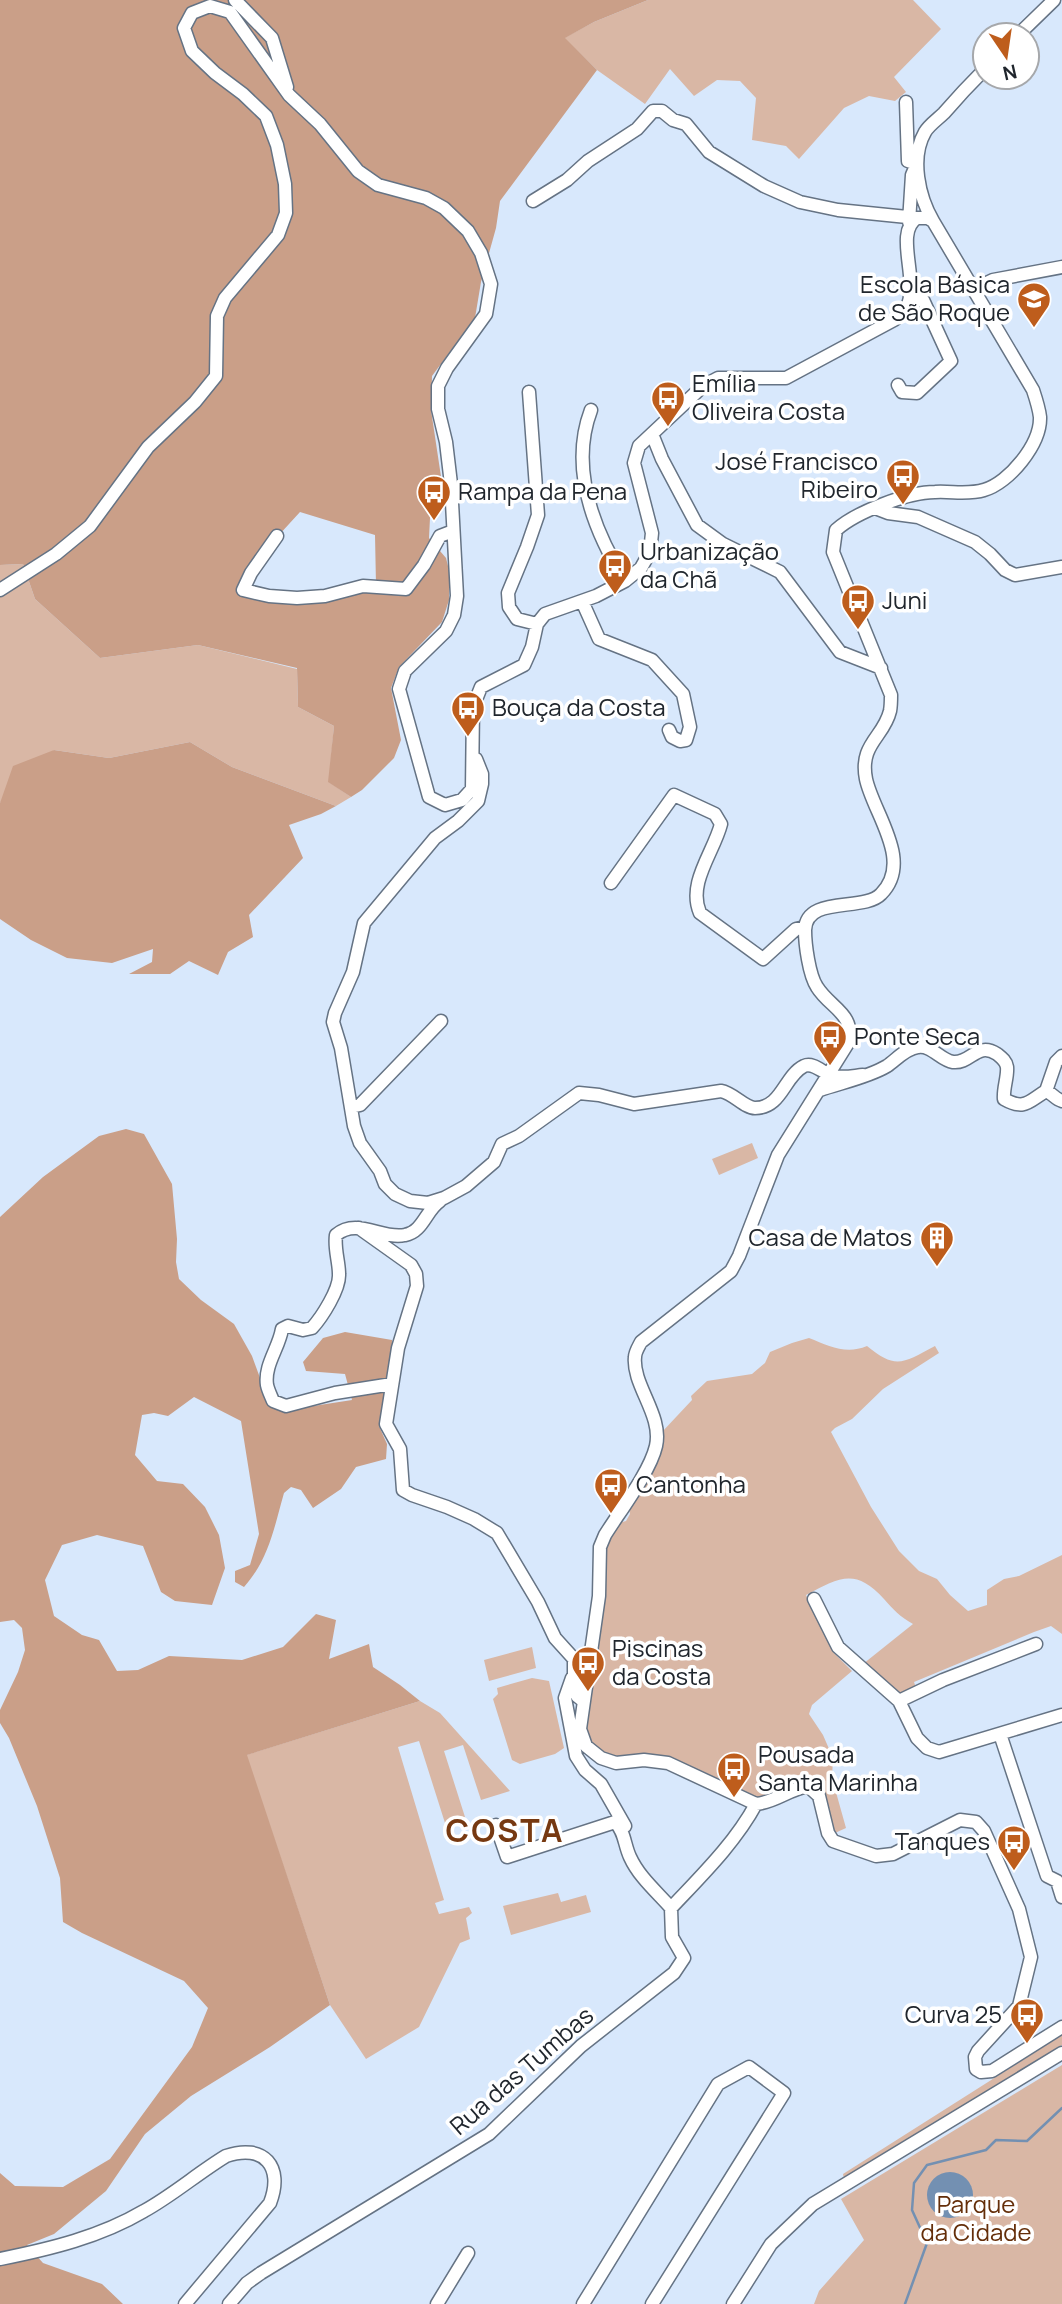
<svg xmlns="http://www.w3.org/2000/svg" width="1062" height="2304" viewBox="0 0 1062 2304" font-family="Manrope,sans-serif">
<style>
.green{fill:#d9b7a5}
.forest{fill:#ca9f88;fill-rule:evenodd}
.water{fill:#7390b2}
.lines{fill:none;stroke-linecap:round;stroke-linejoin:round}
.stream{stroke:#7390b2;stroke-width:2.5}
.minor-casing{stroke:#657384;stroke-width:15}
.minor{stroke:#fff;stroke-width:12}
.labels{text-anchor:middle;stroke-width:7;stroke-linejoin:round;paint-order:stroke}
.poi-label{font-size:24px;fill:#20262d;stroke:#fff;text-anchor:start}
.street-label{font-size:24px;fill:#20262d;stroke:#fff}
.park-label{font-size:24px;fill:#642e09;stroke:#fff}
.district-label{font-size:32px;font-weight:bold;letter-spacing:2px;fill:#773911;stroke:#fff}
</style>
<rect width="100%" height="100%" fill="#d8e8fc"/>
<path class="green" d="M648,0H913L941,29L894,77L906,92L895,101L869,96L844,108L799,159L786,146L752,140L756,98L740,81L717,80L694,96L670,69L645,104L597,70L564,38L594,22Z
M23,564L35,599L100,658L198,645L297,669L298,707L334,726L329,782L351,797L336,806L232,767L190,742L109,758L54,750L0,803V565Z
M752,1143L758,1158L719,1175L712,1159Z
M809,1338C829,1346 846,1355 867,1346C896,1370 903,1363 935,1346L939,1353L883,1389L852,1419L835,1428L831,1432L871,1507L899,1551L919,1571L937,1579L950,1595L968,1611L987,1605V1590L1004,1579L1019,1576L1062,1555V1634L1051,1626L1034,1632L914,1682L916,1688L901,1695L863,1664L913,1624C900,1617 893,1609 884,1599C855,1567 839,1578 806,1595L834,1653L852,1671L812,1705L809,1714L823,1735L833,1758L832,1778L846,1828L835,1833C827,1810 830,1793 806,1780L789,1785L776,1795L758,1798L682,1765L621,1759L597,1751L585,1733L605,1545L619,1523L626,1521L630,1514L629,1507L659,1455L662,1432L692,1400L691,1396L707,1381L752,1374L765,1363L770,1352L792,1343Z
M532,1647L536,1668L489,1681L484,1660Z
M532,1678L549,1681L564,1748L555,1754L520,1764L512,1760L493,1699L498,1694L497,1688Z
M420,1701L440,1713L510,1791L481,1800L463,1745L444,1751L465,1817L445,1823L419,1741L398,1747L444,1900L435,1903L439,1914L469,1907L472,1913L466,1918L470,1939L460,1943L419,2027L366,2059L330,2005L246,1755Z
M558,1893L561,1902L586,1895L591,1912L511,1935L503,1906Z
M1062,2035V2045L844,2179L843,2174Z
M1062,2065V2304H814L819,2291L864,2240L841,2199Z"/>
<path class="forest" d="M0,0H648L594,22L565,38L597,70L500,201L496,228L481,282L475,318L432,376L431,410L443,490L431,498L429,538L446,558L449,570V600L442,622L399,667L391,688L401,740L394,758L362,790L351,797L328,782L334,726L298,707L297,668L198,645L100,658L35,599L23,564L0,565ZM300,512L375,535L376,585L269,596L243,590L278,536Z
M190,742L232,767L336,806L321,814L289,825L303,858L249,915L253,937L228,952L218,975L189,961L170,974H129L152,962L153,949L112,963L67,958L31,940L0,919V803L13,766L54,750L109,758Z
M126,1129L144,1134L172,1184L177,1239L176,1262L179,1279L201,1300L234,1324L252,1356L270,1405L281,1411L352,1400L345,1374L306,1371L303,1362L323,1338L345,1332L392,1340L391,1399L379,1426L387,1444L386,1459L356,1467L341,1489L313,1508L301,1490L291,1487L284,1493C274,1528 269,1559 244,1587L235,1582V1571L250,1565L259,1534L241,1421L194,1397L168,1416L154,1413L142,1415L135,1455L157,1481L183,1484L205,1507L219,1535L225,1568L212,1605L175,1601L161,1592L143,1546L97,1535L62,1545L45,1580L54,1616L82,1635L99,1640L117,1671L138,1670L169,1656L242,1660L283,1647L316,1614L336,1620L329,1659L369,1644L373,1667L400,1685L420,1701L247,1755L330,2005L270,2047L191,2096L145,2134L106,2191L54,2234L27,2245L43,2263L102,2284L123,2304H0V2173L15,2186L63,2187L110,2159L192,2047L208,2008L184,1981L82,1933L63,1922L60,1878L37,1806L9,1738L0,1723V1710L18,1672L25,1650L22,1628L14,1620L0,1622V1217L43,1177L99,1136Z"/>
<path class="water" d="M927 2195a23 23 0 1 1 46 0a23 23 0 1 1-46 0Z"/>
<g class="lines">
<path class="stream" d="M905,2304L927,2243L912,2210L914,2183L927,2165L986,2150L996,2140L1027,2141L1062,2108"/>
<g class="minor-casing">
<path id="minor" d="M235,0L272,38L287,87
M1018,35L1054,0
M906,102L908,161L917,164
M533,201L567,180L588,161L637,129L653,111H662L673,120L686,124L709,152L764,186L800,202L838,210L917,218
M933,221C919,197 910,158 925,132C929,125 938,119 944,113C957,98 971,83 985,69
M909,222L912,175L915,168
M974,289L993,280L1062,267
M898,385L902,392L917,393L951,361L923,300L911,290
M529,392L538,515L527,547L508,593L509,607L517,619L537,624
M591,410C569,468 594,531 625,581
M652,434L662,459L697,525L723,544L780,572L840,652L881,668
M875,508L888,513L918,517L975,542L990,554L1005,570L1015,575L1062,567
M277,536L251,573L243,590L269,596L297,598L325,596L363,586L406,589L424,565L440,536L453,531
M0,590L56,554L90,526L148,447L195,402L216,376L217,316L225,298L278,235L286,213L285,184L277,145L266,116L243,94L215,73L192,51L184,28L192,13L210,6L230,12L289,95L320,124L358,171L378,185L426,198L444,208L468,231L481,253L491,284L486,314L447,368L438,386V409L446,442L451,484L457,596L454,615L446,631L405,671L399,689L429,797L445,805L462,800L472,789L473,707L481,687L524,665L532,647L537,624L545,614L596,596L625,581L641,568L650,552L652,533L634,463L639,446L703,386L718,378H786L894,320C898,317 904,313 906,309C921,282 893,233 917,218H928L933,221L1033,390C1036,399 1039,408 1040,417C1041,444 1009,483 984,490C968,495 952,491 935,492C908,492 856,512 836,530L833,552L891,695C891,700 891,706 890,711C884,737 859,744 866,779C873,813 914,861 881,894C864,912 806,895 805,930C805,944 809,975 817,987C830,1008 856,1014 848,1043L778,1155L739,1256L731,1271L641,1342C639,1346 635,1352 635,1357C632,1385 663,1415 656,1446C650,1472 620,1511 605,1535L600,1547L599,1596L580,1729L586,1746L601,1758L616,1763L644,1760L668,1763L756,1804C776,1802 789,1789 808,1786L819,1796L828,1833L833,1841L876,1856L893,1854L960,1820L976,1822L984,1831L1019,1909L1031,1957L1019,2006L978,2051L975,2057L976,2069L981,2072L992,2071L1062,2027
M582,601L599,639L652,660L683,694L690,727L686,740L680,741L672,737L669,730
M476,759L482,774V784L478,801L458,821L435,838L364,923L353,972L335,1013L333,1022L341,1048L354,1126L360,1143L380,1171L385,1184L395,1194L410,1201L428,1203L444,1198L466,1186L494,1162L502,1144L519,1136L579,1093L599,1095L634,1104L721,1091C733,1093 745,1108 755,1108C782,1108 784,1076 804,1066C813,1062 822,1072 830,1075C840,1079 852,1076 863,1075
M611,883L674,795L715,814L721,824C714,852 687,883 700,913L763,959L796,929L805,927
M820,1090C840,1083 869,1077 887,1066C896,1060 906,1048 918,1047C932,1045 940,1060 953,1062C971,1064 977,1041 997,1054C1002,1058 1006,1061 1007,1067C1008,1077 1003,1088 1004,1099C1025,1111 1029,1101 1046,1091
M1046,1091L1056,1062L1062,1056
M1046,1091C1052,1093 1055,1099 1062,1101
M351,1107L360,1105L441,1021
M359,1228L411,1265L416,1274L417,1286L398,1348L386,1424L400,1449L403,1490L412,1495L447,1507L474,1519L497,1533L538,1602L555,1638L574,1659V1675L577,1696L582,1700
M392,1384L335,1393L286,1406L273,1401C271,1396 268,1390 267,1385C264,1365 279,1348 282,1329L288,1326L303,1330L312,1328C322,1317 340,1289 339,1274C339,1261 334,1249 336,1235C357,1217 382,1240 405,1235C423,1232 426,1210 440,1201
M814,1599L838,1647L899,1701L917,1738L927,1748L939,1752L1062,1715
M572,1678L565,1698L576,1756L585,1770L601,1784L625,1826
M899,1701L943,1680L1036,1644
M1000,1734L1047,1876L1057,1881L1062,1897
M496,1825L507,1857L615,1822C625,1832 624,1844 630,1857C639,1877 657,1892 671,1908
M671,1908C701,1876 735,1843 756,1804
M0,2259C50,2249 100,2237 144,2211C173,2195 198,2173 226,2156C264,2143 284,2167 270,2203L185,2304
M229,2304L247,2283L261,2273L489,2134L581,2046L674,1973L684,1958L672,1937L671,1908
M437,2304L468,2253
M583,2304L718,2084L749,2067L784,2093L652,2304
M733,2304L771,2244L813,2204L1062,2053"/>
</g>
<use href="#minor" class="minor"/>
</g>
<defs>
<g id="school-pin" transform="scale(1.75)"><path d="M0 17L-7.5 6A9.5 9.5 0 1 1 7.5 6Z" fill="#be5d1c" stroke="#fff"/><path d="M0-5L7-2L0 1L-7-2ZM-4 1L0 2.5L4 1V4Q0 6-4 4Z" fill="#fff"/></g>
<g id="bus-pin" transform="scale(1.75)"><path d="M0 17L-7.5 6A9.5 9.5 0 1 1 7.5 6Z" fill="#be5d1c" stroke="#fff"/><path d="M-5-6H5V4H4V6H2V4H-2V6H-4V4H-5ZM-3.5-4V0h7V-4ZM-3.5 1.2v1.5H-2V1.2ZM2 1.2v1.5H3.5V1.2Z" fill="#fff"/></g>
<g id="building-pin" transform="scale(1.75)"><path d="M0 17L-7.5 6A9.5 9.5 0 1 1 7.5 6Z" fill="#be5d1c" stroke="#fff"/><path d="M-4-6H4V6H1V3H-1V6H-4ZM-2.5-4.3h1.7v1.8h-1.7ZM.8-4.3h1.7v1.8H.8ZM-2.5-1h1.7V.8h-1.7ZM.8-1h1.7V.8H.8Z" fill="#fff"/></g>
</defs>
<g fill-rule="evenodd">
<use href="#school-pin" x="1034" y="299"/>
<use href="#bus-pin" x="668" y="398"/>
<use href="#bus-pin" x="903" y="476"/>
<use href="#bus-pin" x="434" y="492"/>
<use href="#bus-pin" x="615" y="566"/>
<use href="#bus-pin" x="858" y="601"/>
<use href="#bus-pin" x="468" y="708"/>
<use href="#bus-pin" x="830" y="1037"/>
<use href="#building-pin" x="937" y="1238"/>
<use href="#bus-pin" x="611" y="1485"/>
<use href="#bus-pin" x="588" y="1663"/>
<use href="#bus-pin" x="734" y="1769"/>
<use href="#bus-pin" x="1014" y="1842"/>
<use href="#bus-pin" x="1027" y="2015"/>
</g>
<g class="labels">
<g class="poi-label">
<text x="1010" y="293" text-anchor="end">Escola Básica<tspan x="1010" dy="28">de São Roque</tspan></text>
<text x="692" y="392">Emília<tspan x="692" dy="28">Oliveira Costa</tspan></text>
<text x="878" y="470" text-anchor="end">José Francisco<tspan x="878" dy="28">Ribeiro</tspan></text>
<text x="458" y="500">Rampa da Pena</text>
<text x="640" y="560">Urbanização<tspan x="640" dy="28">da Chã</tspan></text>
<text x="882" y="609">Juni</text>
<text x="492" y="716">Bouça da Costa</text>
<text x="854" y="1045">Ponte Seca</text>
<text x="912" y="1246" text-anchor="end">Casa de Matos</text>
<text x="636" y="1493">Cantonha</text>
<text x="612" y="1657">Piscinas<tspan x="612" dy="28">da Costa</tspan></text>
<text x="758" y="1763">Pousada<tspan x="758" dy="28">Santa Marinha</tspan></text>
<text x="990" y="1850" text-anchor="end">Tanques</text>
<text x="1002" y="2023" text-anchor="end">Curva 25</text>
</g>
<g class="street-label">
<text transform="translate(522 2071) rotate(-41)" y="8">Rua das Tumbas</text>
</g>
<g class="park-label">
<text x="976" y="2213">Parque<tspan x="976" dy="28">da Cidade</tspan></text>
</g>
<g class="district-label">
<text x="505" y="1842">COSTA</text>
</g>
</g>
<g transform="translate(1006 56) rotate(167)"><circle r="33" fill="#ffffff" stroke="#a6a8ab" stroke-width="2"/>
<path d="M0-5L12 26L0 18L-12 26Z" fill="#be5d1c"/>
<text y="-10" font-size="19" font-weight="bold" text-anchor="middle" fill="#20262d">N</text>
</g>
</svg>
